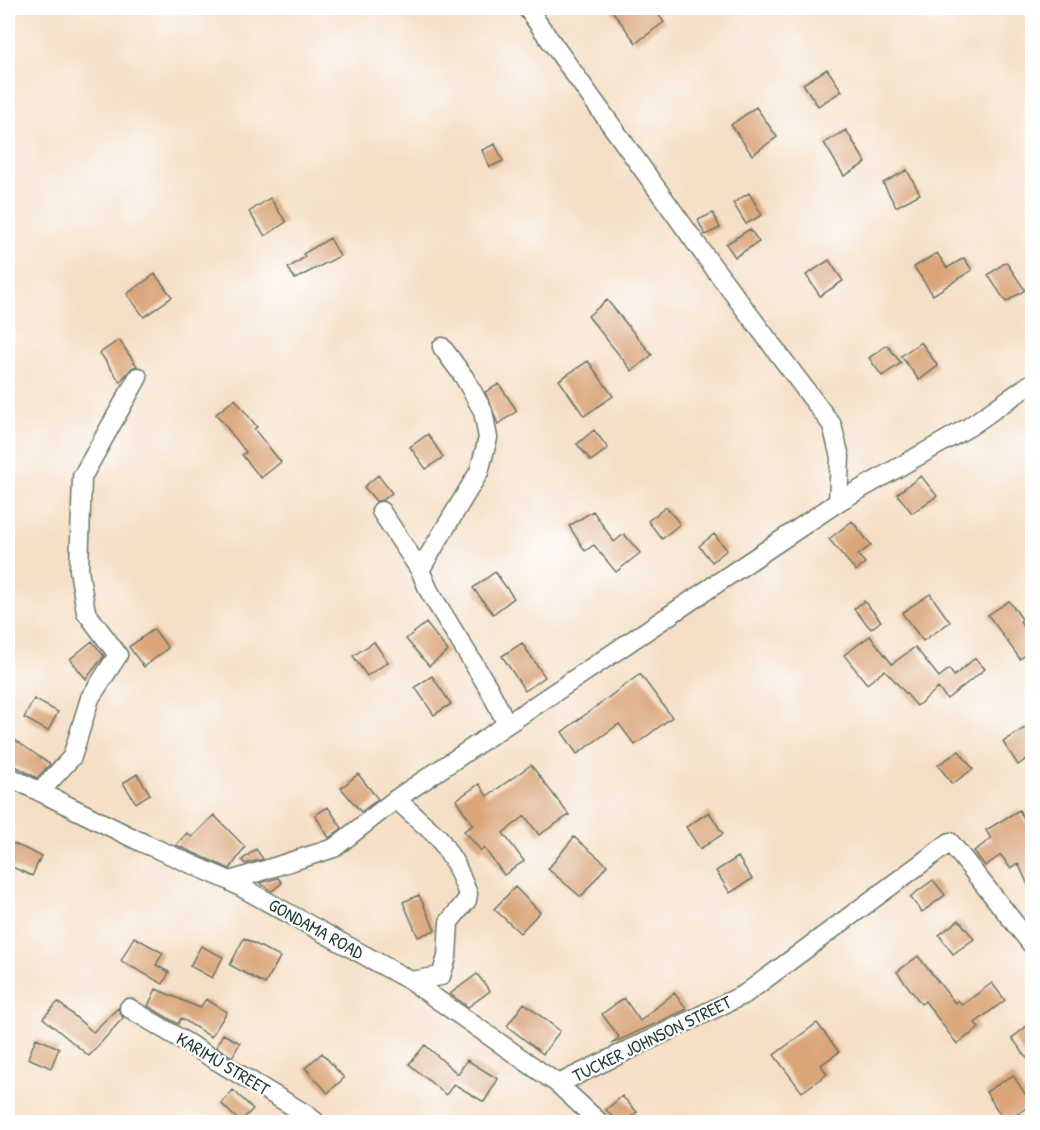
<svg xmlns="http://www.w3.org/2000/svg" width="1040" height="1130" viewBox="0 0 1040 1130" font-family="'Patrick Hand',sans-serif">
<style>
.building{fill:#daa579}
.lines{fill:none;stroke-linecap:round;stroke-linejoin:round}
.street-casing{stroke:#6a7667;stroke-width:21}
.street{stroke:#fff;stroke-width:18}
.labels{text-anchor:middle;stroke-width:4.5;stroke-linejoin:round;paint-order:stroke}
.street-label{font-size:18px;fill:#1f3d34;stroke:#fff}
</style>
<rect width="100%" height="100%" fill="#fff"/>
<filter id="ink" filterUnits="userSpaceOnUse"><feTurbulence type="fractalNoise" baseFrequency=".0167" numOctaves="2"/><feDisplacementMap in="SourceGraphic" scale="12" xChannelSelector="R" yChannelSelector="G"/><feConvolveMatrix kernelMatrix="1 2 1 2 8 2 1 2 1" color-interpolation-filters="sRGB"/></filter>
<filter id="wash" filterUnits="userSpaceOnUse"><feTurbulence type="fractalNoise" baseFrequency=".008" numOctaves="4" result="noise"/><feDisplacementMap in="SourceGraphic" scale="24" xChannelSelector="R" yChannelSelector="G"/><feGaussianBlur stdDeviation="1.35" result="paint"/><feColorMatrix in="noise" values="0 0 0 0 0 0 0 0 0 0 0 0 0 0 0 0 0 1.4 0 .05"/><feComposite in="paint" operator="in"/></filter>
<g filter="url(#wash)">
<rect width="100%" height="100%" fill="#f5dfc6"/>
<g id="blocks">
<path class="building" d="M610,8H654L664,22L636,43Z
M827,69L842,91L818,106L803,84Z
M756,107L777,137L752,155L731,125Z
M846,130L866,163L844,176L824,143Z
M495,144L503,161L490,167L482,150Z
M907,170L920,194L896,207L883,183Z
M749,193L762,215L746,224L733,203Z
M270,198L286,222L265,236L249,212Z
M713,213L720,228L705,235L698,220Z
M750,229L759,242L735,257L726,244Z
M330,238L340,256L295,279L288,268L305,257L303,254Z
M937,253L947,268L964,258L972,270L933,295L914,267Z
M829,260L843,281L820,296L806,275Z
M1006,262L1025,290L1006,302L988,275Z
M155,274L172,297L144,317L127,294Z
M607,300L652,355L632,371L588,316Z
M119,340L137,366L132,368L120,382L100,353Z
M921,342L938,366L919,380L901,356Z
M887,345L901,363L882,376L869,358Z
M588,361L613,396L584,416L559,380Z
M499,384L517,411L498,424L485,392Z
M235,399L257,427L254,429L281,462L261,478L242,455L246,452L216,414Z
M594,430L608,448L591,461L577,444Z
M428,434L443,457L426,469L410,447Z
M378,475L392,493L383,500L376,501L364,487Z
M921,476L937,496L912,513L897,494Z
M666,507L680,524L662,539L648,521Z
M593,511L614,542L624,534L640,553L616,572L594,545L585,551L569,526Z
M852,521L871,545L858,555L865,563L856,571L829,539Z
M714,534L727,550L712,562L699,546Z
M495,572L514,598L493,614L473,588Z
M930,594L950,622L923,641L902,613Z
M864,601L881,621L871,629L854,609Z
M1009,601L1022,619L1020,622L1032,640V650L1020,659L988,615Z
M426,623L448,651L429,666L406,639Z
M154,629L168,648L144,667L129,647Z
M870,636L892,664L915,647L939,677L949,669L954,676L975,658L985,669L947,699L938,688L917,706L885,670L867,684L844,655Z
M92,641L104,656L86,679L70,659Z
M374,642L388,662L367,676L353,656Z
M522,643L545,677L525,691L502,656Z
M640,674L672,717L635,745L619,724L577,754L562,732Z
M432,676L451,704L434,715L415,687Z
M34,699L58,712L48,731L24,718Z
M1026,727L1032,737V755L1018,765L1003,742Z
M8,735L50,764L37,778L8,762Z
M959,751L973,769L952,784L938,765Z
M531,765L569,815L539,835L525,816L503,833L524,861L504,875L484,848L481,851L464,831L473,825L456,800L479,784L487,796Z
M137,774L150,794L136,803L123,783Z
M358,774L378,799L361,812L341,788Z
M328,807L342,828L329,838L315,815Z
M1019,810L1032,832V894L1018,863L1010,868L1001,855L985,866L974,851L991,839L986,830Z
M709,812L723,834L700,849L686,827Z
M214,815L245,847L230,869L176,845L187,833L192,837Z
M574,837L607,865L581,897L548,869Z
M8,841L41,856L32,876L8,865Z
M256,849L263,859L245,864L242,860Z
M738,857L752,879L730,893L716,871Z
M278,878L282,883L272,891L260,883Z
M933,880L945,895L922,912L910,897Z
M515,887L540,912L520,933L494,909Z
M419,895L435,930L418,937L403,902Z
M959,920L974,939L953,954L939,935Z
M134,937L163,953L156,965L169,972L163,984L121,961Z
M244,938L280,957L265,984L230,965Z
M201,946L223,957L212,978L190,966Z
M918,956L955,1003L958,1000L962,1005L992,983L1005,1000L975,1023L979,1028L957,1044L925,1001L921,1004L897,972Z
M477,974L490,991L468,1007L450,994Z
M156,989L200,1008L206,999L227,1012L211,1037L181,1018L178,1024L148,1006Z
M674,993L687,1009L611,1044L619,1037L602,1014L624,998L640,1021Z
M58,1002L93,1032L118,1008L123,1018L89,1056L43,1018Z
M524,1003L560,1031L543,1054L507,1026Z
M1032,1022V1065L1012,1038Z
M817,1023L839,1052L821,1065L827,1074L802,1092L774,1055Z
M223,1034L240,1043L232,1057L216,1047Z
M36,1038L59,1048L51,1068L28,1058Z
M425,1045L458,1074L467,1060L498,1079L484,1102L454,1084L446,1095L409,1064Z
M322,1053L344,1078L328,1093L305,1068Z
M1013,1075L1032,1105L1005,1122L986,1092Z
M233,1090L253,1109L240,1122L221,1103Z
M622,1096L637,1112L625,1122H618L606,1110Z"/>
</g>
</g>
<g filter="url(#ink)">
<use href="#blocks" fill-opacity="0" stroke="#6a7667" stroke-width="1.5"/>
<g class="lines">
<g class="street-casing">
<path id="street" d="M838,502L969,427L1032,383
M381,511L420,570L429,591L488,687L507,724
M420,570L479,472L488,438L483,411L464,377L442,347
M8,776L143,843L230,881L411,981L558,1084L599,1122
M40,792L72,757L90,698L118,655L86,612L79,570L82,477L138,377
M396,799L439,838L456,865L468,894L467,900L449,922L447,957L441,976L411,981
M230,881L334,848L396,799L838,502L840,457L832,425L708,260L527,8
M129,1008L304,1113L316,1122
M558,1084L745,994L950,842L1032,945"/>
</g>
<use href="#street" class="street"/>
</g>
</g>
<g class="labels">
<g class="street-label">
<text transform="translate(316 929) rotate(29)" y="6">GONDAMA ROAD</text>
<text transform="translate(652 1039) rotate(-26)" y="6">TUCKER JOHNSON STREET</text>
<text transform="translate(223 1064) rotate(31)" y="6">KARIMU STREET</text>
</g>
</g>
<rect width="1040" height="1130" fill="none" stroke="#fff" stroke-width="30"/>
</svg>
